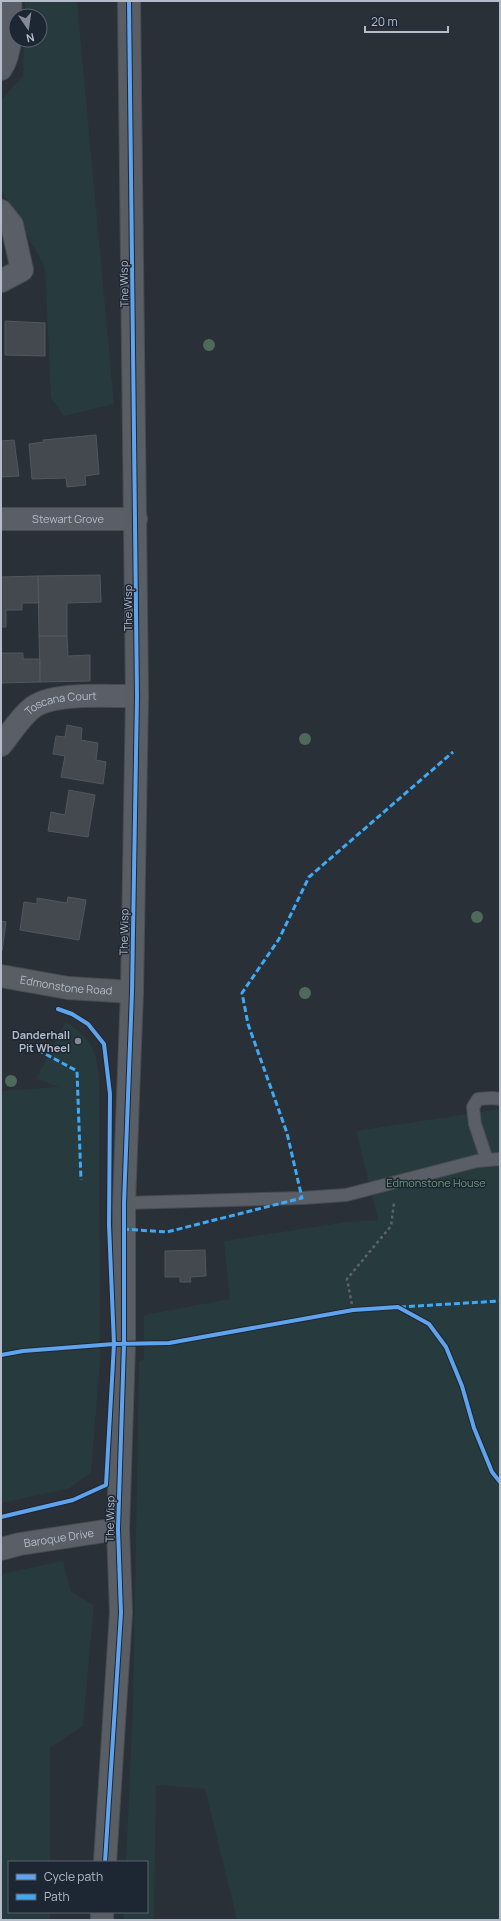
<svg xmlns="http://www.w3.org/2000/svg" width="501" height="1921" viewBox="0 0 501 1921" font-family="Manrope,sans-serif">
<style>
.green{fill:#273a3e}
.building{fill:#444950;stroke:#52575f}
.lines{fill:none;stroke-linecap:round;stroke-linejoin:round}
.lane-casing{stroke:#484c53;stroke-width:14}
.street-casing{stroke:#484c53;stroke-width:24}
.secondary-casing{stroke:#484c53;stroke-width:24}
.path{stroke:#5d636a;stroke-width:2.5;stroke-dasharray:3 3;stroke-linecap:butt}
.lane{stroke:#5a5e66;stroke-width:12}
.street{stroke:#5a5e66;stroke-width:22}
.secondary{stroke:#595d64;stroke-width:22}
.quiet{stroke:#3fa9f5;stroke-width:3;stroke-dasharray:6 3;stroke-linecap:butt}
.cycleway-casing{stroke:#1d2633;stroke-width:6}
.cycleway{stroke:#60a3ed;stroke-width:4}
.tree{fill:#4e6a5a}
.poi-dot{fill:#848b96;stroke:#1d2633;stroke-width:1.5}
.labels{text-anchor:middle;stroke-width:3;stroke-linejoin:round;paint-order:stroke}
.street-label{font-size:11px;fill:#b4bcc9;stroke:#1d2633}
.poi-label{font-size:11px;font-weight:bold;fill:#b4bcc9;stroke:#1d2633;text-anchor:end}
.park-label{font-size:11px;fill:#6b9a76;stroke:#1d2633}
</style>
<rect width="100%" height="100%" fill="#2a3038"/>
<path class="green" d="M25,1H77L114,404L64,416L51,398L45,267L1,190V100L23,76L24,40H40V16H25Z
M66,1022C90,1038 97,1049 99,1078L100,1362L91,1472L70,1488L1,1503V1091L59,1087L36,1079Z
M500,1109V1920H237L205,1789L156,1785L154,1920H124V1912H147V1862H126L133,1704L139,1362L144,1359V1315L230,1299L224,1241L347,1222L378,1220L356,1131Z
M63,1561L71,1592L94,1605L83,1726L50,1748V1862H9V1912H50V1920H1V1574Z"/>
<path class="building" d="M5,321L45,323V356L5,355Z
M96,435L99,474L85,476L86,485L67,487L66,478L32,479L29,444L44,442L43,440Z
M14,440L19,476L1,477V441Z
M100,575L101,602L67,603V636H39L38,576Z
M38,576L39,603H22V610H6V627H1V577Z
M39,636H67L68,656L90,655V681L40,682Z
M1,653H23V659H40V682L1,683Z
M67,725L82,728L81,740L98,743L96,760L106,762L103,784L61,777L65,756L53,754L56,736L65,737Z
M69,790L95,795L88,837L48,831L51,812L65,815Z
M68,897L86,900L79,940L20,930L24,902L37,904V898L67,903Z
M1,921L6,922L2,951H1Z
M205,1250L206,1276L190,1277L191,1282H180V1277H165V1251Z"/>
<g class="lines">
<g class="lane-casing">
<path id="lane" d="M487,1160L475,1124L473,1107L478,1099L492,1098L500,1099
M124,1203L302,1198L346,1195L477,1161L500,1159"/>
</g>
<g class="street-casing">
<g id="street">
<path d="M1,69C12,53 12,21 10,1"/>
<path d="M1,211L12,225L22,270L1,281"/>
<path id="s1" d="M1,519H136"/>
<path id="s2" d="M1,745C10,734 19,719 31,709C51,691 110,697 137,696"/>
<path id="s3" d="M1,1549L20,1544L118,1529"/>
</g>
</g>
<g class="secondary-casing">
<g id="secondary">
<path id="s4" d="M1,976L68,988L132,992"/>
<path d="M105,1862L121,1613L118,1529L124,1344V1203L132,992L137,696L129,1"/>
<path d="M102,1920V1912"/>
</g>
</g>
<path class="path" d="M353,1310L347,1279L391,1226L394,1203"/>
<use href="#lane" class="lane"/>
<use href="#street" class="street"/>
<use href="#secondary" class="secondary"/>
<path class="quiet" d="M38,1050L77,1071L81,1180
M123,1229L167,1232L302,1198L287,1133L248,1024L242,993L279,939L309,877L453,752
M400,1307L500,1301"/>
<g class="cycleway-casing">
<path id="cycleway" d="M1,1355L23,1351L114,1344L169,1343L353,1310L398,1307L429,1324L446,1347L462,1386L474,1428L492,1472L500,1482
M1,1517L73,1500L106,1485L114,1344L109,1225L110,1094L104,1044L88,1024L72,1014L58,1009
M105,1862L121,1613L118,1529L124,1344V1203L132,992L137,696L129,1"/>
</g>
<use href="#cycleway" class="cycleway"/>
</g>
<g class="tree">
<circle cx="209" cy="345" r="6"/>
<circle cx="305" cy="739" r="6"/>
<circle cx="477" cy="917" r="6"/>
<circle cx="305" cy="993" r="6"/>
<circle cx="11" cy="1081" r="6"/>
</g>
<circle class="poi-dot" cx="78" cy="1041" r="4"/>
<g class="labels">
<g class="street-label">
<text transform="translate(124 284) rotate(-91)" y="4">The Wisp</text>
<text dy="4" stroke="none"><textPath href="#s1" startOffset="67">Stewart Grove</textPath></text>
<text transform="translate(128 608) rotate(-90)" y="4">The Wisp</text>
<text dy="4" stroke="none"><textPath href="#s2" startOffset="78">Toscana Court</textPath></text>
<text transform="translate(124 932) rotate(-89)" y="4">The Wisp</text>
<text dy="4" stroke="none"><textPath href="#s4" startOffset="66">Edmonstone Road</textPath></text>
<text transform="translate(110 1519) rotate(-89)" y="4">The Wisp</text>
<text dy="4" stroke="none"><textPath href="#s3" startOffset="59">Baroque Drive</textPath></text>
</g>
<g class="poi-label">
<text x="70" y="1039">Danderhall<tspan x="70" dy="13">Pit Wheel</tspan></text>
</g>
<g class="park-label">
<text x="436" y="1187">Edmonstone House</text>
</g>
</g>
<rect width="501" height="1921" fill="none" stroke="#b4bcc9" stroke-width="4"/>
<rect x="8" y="1861" width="140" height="52" fill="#1d2633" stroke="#59626f"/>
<rect x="16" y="1874" width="20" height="6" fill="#60a3ed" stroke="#59626f"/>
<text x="44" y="1881" font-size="12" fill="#b4bcc9">Cycle path</text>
<rect x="16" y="1894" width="20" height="6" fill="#3fa9f5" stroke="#59626f"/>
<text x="44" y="1901" font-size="12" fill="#b4bcc9">Path</text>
<g transform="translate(28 28) rotate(167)"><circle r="19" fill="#1d2633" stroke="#59626f"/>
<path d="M0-3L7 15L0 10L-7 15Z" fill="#848b96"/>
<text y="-6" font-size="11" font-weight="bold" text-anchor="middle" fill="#b4bcc9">N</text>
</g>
<path d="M365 26v6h83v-6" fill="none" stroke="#b4bcc9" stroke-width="2"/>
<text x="371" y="26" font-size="12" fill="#b4bcc9" stroke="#1d2633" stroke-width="3" paint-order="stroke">20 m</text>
</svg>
